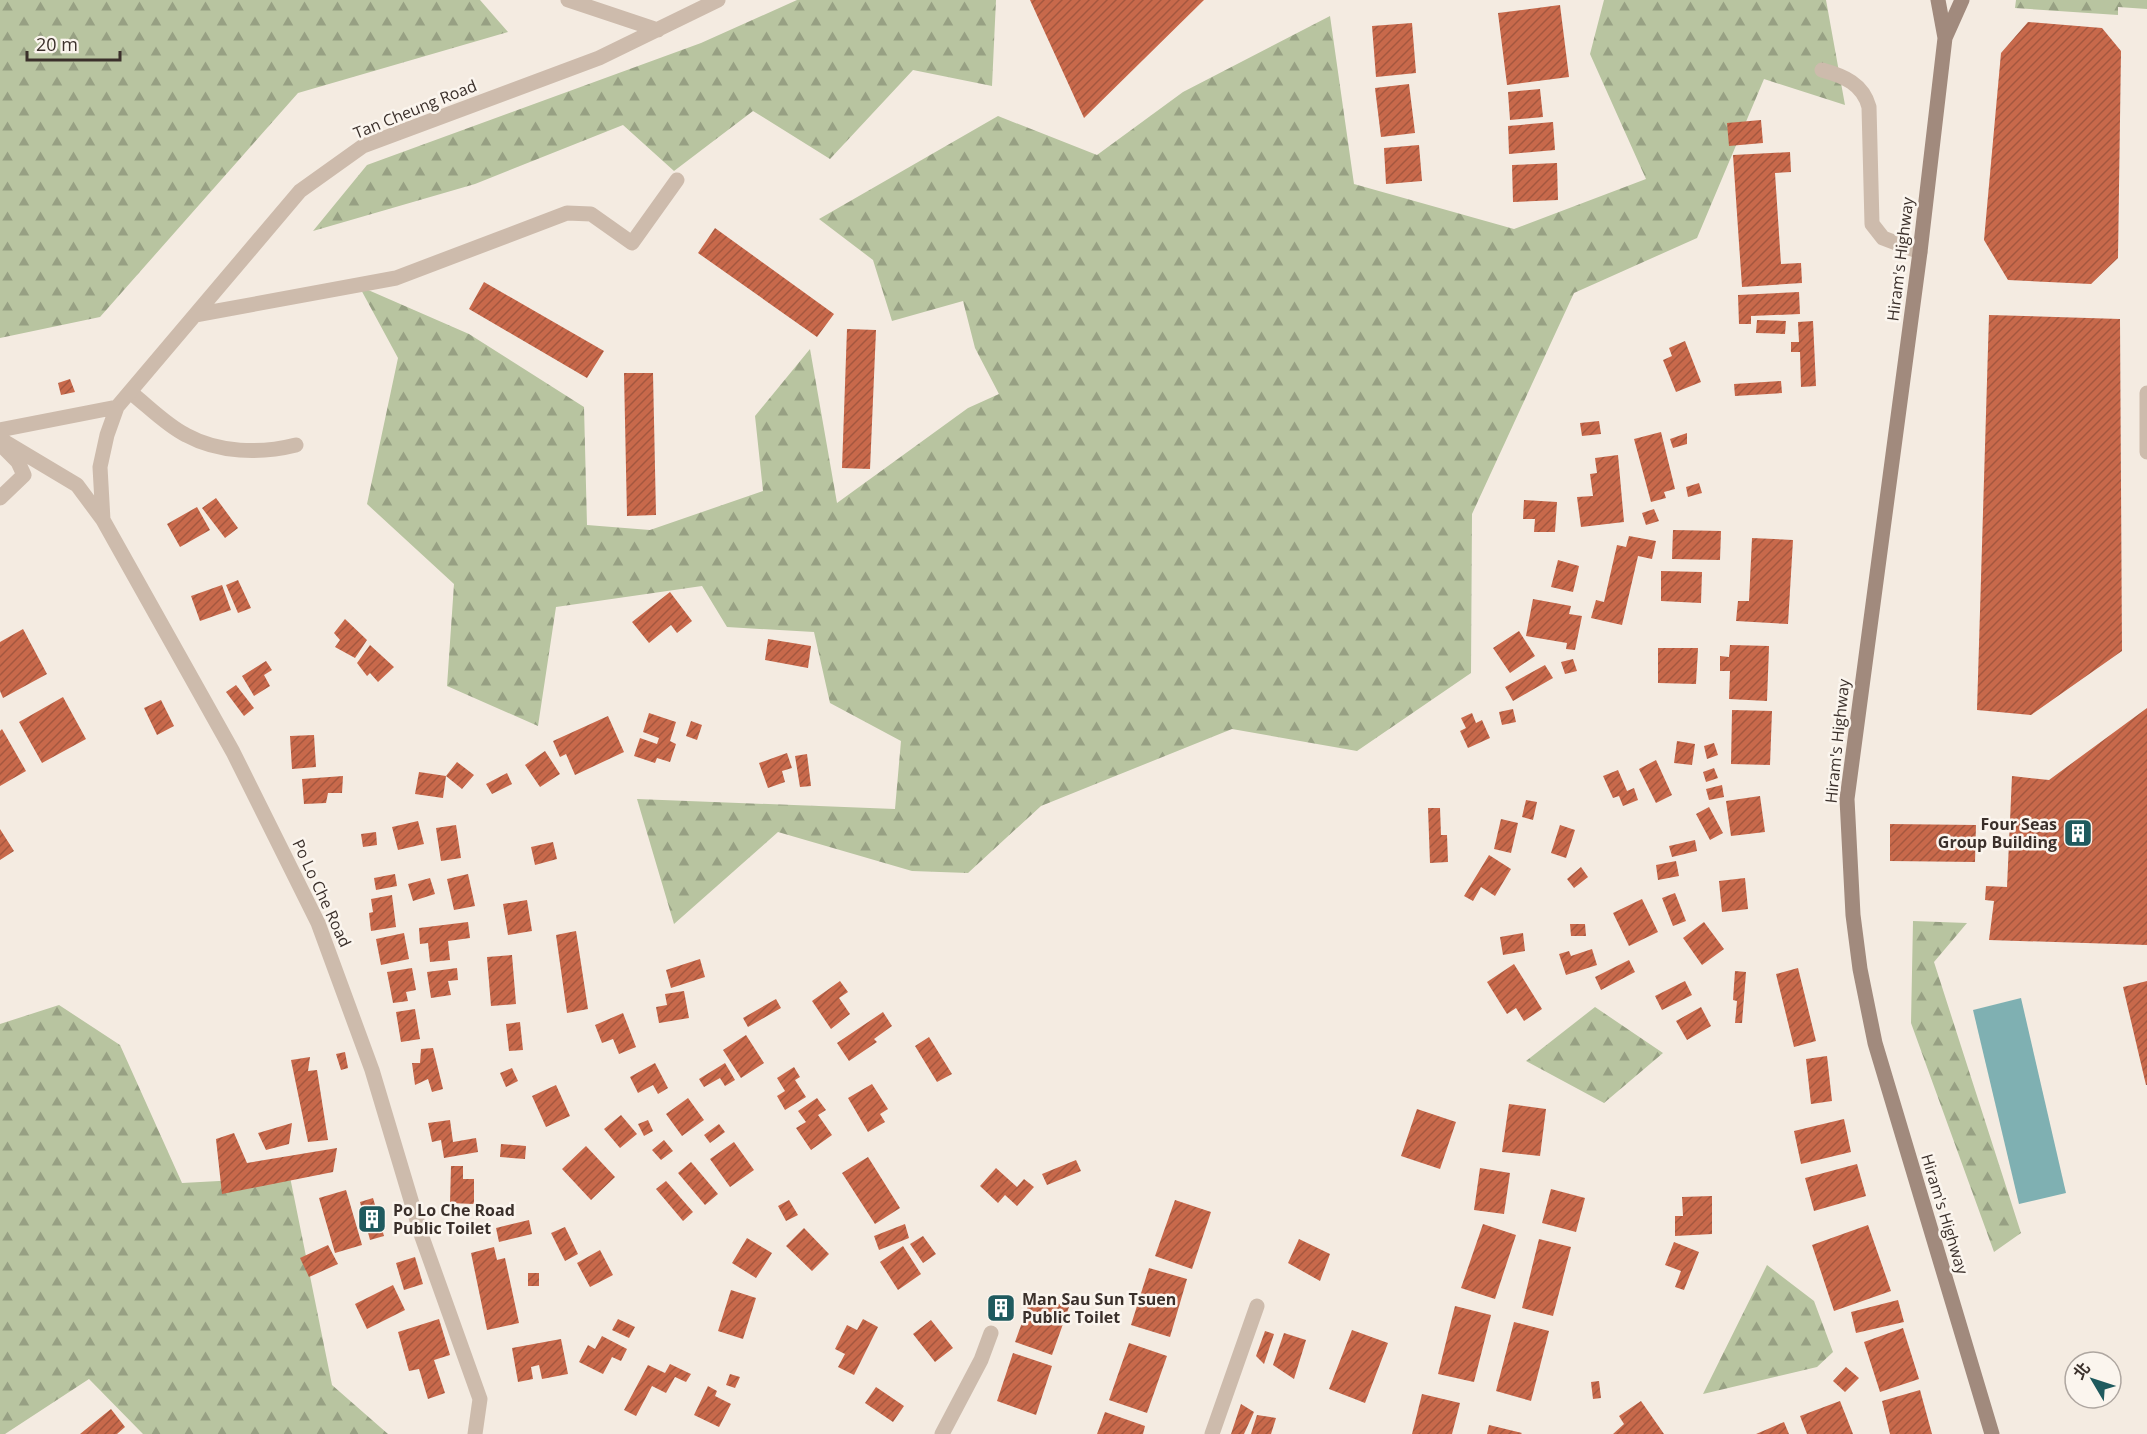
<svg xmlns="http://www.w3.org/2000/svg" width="2147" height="1434" viewBox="0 0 2147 1434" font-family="'Open Sans','Noto Sans TC',sans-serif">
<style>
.forest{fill:url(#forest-firs)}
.water{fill:#7fb0b2}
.building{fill:url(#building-hatch)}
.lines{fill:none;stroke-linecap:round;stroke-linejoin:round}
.lane{stroke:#cdbbac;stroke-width:15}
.street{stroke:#cdbbac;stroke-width:15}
.secondary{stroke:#a18a7d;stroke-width:15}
.labels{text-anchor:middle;stroke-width:5;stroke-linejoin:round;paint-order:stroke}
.street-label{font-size:16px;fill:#3b302b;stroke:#fbf5ee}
.poi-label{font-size:16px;font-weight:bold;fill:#3b302b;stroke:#fbf5ee;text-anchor:start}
</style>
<defs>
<pattern id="forest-firs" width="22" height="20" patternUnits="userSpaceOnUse" patternTransform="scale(1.5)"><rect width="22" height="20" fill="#b8c4a0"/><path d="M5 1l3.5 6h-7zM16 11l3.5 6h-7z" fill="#97a083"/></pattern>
<pattern id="building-hatch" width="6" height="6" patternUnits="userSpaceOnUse" patternTransform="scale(1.5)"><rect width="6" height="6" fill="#c8694b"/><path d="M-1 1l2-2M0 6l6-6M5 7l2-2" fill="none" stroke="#a4573f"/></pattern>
</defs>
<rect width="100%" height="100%" fill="#f4ebe1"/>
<path class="forest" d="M0,0H480L508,32L298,93L100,317L0,338Z
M797,0H996L992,86L913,70L830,159L753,111L674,171L623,125L475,184L313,231L367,165L701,43Z
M1604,0H1826L1845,105L1764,79L1697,238L1574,293L1472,514L1471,673L1357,751L1232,729L1041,806L968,873L912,871L778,832L674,924L637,799L895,809L901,741L830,703L814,632L727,627L702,586L556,607L538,726L447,686L454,584L367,504L398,358L359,286L469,334L584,407L587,525L650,530L763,491L755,416L810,349L837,503L968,408L999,394L975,348L963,301L892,321L873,260L819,219L998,116L1097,155L1183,92L1330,16L1354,184L1514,229L1646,179L1590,54Z
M2016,0H2147V9L2118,7V15L2015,8Z
M1913,921L1967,923L1934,962L2021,1233L1994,1252L1911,1023Z
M59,1005L120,1045L182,1183L290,1177L332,1385L388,1434H143L89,1379L5,1434H0V1024Z
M1595,1007L1663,1053L1604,1103L1526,1061Z
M1767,1265L1814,1301L1833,1352L1817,1367L1703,1394Z"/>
<path class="water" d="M2021,998L2066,1193L2019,1204L1973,1010Z"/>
<path class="building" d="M1030,0H1204L1084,118Z
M1560,5L1569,77L1507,85L1498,13Z
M2028,22L2102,28L2121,51L2118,258L2091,284L2008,280L1984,240L2001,53Z
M1412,23L1416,73L1376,77L1372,26Z
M1409,84L1415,133L1381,137L1375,88Z
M1540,89L1543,117L1510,120L1508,92Z
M1761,120L1763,143L1729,146L1727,123Z
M1553,122L1555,150L1509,154L1508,126Z
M1419,145L1422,181L1386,184L1384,148Z
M1790,152L1791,172L1775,173L1781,264L1801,263L1802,283L1742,287L1733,155Z
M1557,163L1558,200L1513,202L1512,165Z
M715,228L834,314L817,337L698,253Z
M484,282L604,351L587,378L469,309Z
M1799,292L1800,314L1751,316V324H1739L1738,295Z
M1989,315L2120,319L2122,651L2031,715L1977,710Z
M1757,320L1786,321L1785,334L1756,333Z
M1813,321L1816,386L1801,387L1800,352H1791V342H1799L1798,322Z
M847,329L876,330L870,469L842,468Z
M1685,341L1701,382L1676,392L1663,360L1672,356L1669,348Z
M624,373H653L656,515L627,516Z
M70,379L75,392L61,395L58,383Z
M1781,381L1782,393L1735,396L1734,384Z
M1599,421L1601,434L1582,436L1580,423Z
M1661,432L1675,489L1664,492L1666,498L1651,502L1634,439Z
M1687,433V444L1673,448L1670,439Z
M1618,455L1624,522L1581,527L1577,497L1593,496L1590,474L1597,473L1595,458Z
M1699,483L1702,493L1688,497L1686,487Z
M216,498L238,528L225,538L202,508Z
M1524,500L1557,502L1555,532H1534L1535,519H1523Z
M197,507L210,530L180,547L167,524Z
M1654,509L1659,521L1646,525L1642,513Z
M1673,530L1721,531L1720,560L1672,559Z
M1629,536L1656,541L1652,559L1638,556L1622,625L1591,618L1596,600L1604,602L1617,545L1626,547Z
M1752,538L1793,540L1788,624L1736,621L1738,601H1749Z
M1558,560L1579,566L1573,592L1551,587Z
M1661,571L1702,572L1701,603L1661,601Z
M238,580L251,608L238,613L226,585Z
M222,585L231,610L200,621L191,596Z
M670,592L692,621L677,633L671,625L649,643L632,622Z
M1533,599L1571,606L1569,614L1582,616L1575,650L1566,649L1567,643L1526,636Z
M345,619L367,640L355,658L335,647L340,640L334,633Z
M23,629L47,674L3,698L0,691V642Z
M1519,631L1535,656L1510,673L1493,648Z
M768,639L811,646L808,668L765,660Z
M370,645L394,667L378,682L370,673L367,676L357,663Z
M1730,645L1769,646L1767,701L1729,699L1730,671H1720V656L1729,657Z
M1658,648H1698L1696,684L1658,683Z
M1573,659L1577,671L1565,674L1561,662Z
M266,661L272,670L264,675L270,686L254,696L242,676Z
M1545,665L1553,678L1513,701L1505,687Z
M236,685L254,708L244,716L226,692Z
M63,697L86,739L42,763L19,722Z
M161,700L174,726L157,735L144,708Z
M2147,708V945L1989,940L1994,901L1985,900L1986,886L2007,887L2012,776L2049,780Z
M1513,709L1516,722L1502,725L1499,712Z
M1732,710L1772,711L1770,765L1731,764Z
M649,713L676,722L670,741L676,744L670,762L657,758L655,763L634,756L640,738L657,744L659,738L643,732Z
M1472,713L1476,723L1482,720L1490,738L1468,748L1460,731L1466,728L1461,718Z
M608,716L624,752L575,775L566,754L560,757L553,741Z
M691,721L702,725L697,740L686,736Z
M2,729L26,771L0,786V731Z
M314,735L316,767L292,769L290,736Z
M1677,741L1695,744L1692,765L1674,763Z
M1714,743L1718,755L1707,759L1704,746Z
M545,751L560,774L540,787L525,765Z
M787,753L792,768L782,771L785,782L768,788L759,763Z
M807,754L811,786L800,787L795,756Z
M1656,760L1672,795L1656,803L1639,769Z
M457,762L474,775L462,789L446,776Z
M1714,768L1718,778L1706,782L1703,772Z
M1618,770L1627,791L1634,788L1638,800L1623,806L1619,796L1613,798L1603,776Z
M419,772L446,776L443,798L415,794Z
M507,773L512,784L492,794L486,784Z
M343,776L342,793H328L326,803L304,804L302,779Z
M1722,785L1724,797L1709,800L1706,789Z
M1760,796L1765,832L1731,836L1726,801Z
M1526,800L1537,802L1533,820L1522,817Z
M1709,807L1723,833L1710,840L1696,814Z
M1428,808H1440L1441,835H1447L1448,862L1430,863Z
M1501,819L1518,823L1511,853L1494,849Z
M418,821L424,844L398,850L392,827Z
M1890,824L1976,825L1975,862L1890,861Z
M456,825L461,858L441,861L436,828Z
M1560,825L1575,830L1566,858L1551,853Z
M0,829L14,851L0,860Z
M376,832L377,845L363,847L361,834Z
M1695,840L1697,851L1672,857L1669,846Z
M553,842L557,859L535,865L531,847Z
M1489,855L1511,869L1495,896L1481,887L1473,901L1464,896Z
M1676,861L1679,876L1658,880L1656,865Z
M1581,867L1588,877L1574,888L1567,879Z
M395,874L397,886L376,890L374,878Z
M468,874L475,906L454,910L447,879Z
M430,878L435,894L413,901L408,884Z
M1745,878L1748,909L1722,912L1719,881Z
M1675,893L1686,921L1673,926L1662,898Z
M392,895L396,927L371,931L369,913L373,912L371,899Z
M1642,899L1658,932L1629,946L1613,913Z
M527,900L532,931L508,935L503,904Z
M468,922L470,938L448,941L450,960L430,962L428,943L420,944L419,928Z
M1704,922L1724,949L1702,965L1683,938Z
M1570,924H1585L1586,936H1571Z
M576,931L588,1009L567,1013L556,935Z
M404,933L409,959L381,965L376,939Z
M1523,933L1525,951L1503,955L1500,937Z
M1592,949L1597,965L1566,975L1559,954L1569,951L1571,956Z
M512,955L516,1004L491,1006L487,957Z
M700,959L705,977L671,988L666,970Z
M1629,960L1635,972L1601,990L1595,977Z
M1514,964L1542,1009L1524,1021L1516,1008L1507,1014L1487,982Z
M412,968L416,990L406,992L408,1001L393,1003L387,972Z
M457,968L458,980L448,981L451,995L431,998L427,972Z
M1798,968L1816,1041L1794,1047L1776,974Z
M1735,971L1746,972L1742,1023H1735L1737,1001L1733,1000Z
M840,981L848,992L839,998L850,1014L831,1029L812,1001Z
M1685,981L1692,995L1662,1010L1655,996Z
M2147,981V1085H2146L2123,987Z
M684,991L689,1018L659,1023L656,1007L667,1005L665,994Z
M776,999L781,1008L748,1027L743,1018Z
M1701,1007L1711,1026L1687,1040L1676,1021Z
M415,1009L420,1039L401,1042L396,1012Z
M883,1012L892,1026L874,1039L877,1042L849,1061L837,1043Z
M623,1013L636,1047L619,1054L613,1039L602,1043L595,1025Z
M520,1022L523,1050L509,1051L506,1024Z
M746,1035L764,1063L741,1078L723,1050Z
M929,1037L952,1074L937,1082L915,1046Z
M433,1048L443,1089L432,1092L428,1079L415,1085L412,1063H420L421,1049Z
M345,1052L348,1068L341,1070L336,1054Z
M1827,1056L1832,1101L1811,1104L1806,1059Z
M310,1057L308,1071L317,1070L328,1140L308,1142L291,1060Z
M655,1063L668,1088L658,1094L653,1085L638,1093L630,1077Z
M725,1063L735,1080L725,1086L720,1078L704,1087L699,1079Z
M794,1067L800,1077L795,1080L806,1097L785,1110L777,1096L785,1091L777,1078Z
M512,1068L518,1081L506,1087L500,1073Z
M872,1084L888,1109L880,1114L885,1122L868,1132L848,1098Z
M556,1085L570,1116L546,1127L532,1096Z
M688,1098L704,1120L682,1136L666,1114Z
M817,1098L826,1110L818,1115L832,1135L811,1150L796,1128L806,1122L798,1111Z
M1509,1104L1546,1109L1540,1156L1502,1152Z
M1417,1109L1456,1122L1440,1169L1401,1156Z
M621,1115L637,1134L620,1148L604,1129Z
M1844,1119L1851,1152L1801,1164L1794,1131Z
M450,1120L453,1142L476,1138L478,1152L444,1158L441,1140L432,1142L428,1123Z
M648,1120L653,1131L644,1136L638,1124Z
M292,1123L289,1144L266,1150L258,1133Z
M719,1124L725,1132L710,1143L704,1135Z
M234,1133L247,1163L337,1148L333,1172L222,1194L216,1139Z
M664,1140L673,1151L661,1160L652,1150Z
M734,1142L754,1170L730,1187L710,1159Z
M501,1144L526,1146L525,1159L500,1157Z
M586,1146L615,1177L591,1200L562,1169Z
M868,1157L900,1208L875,1224L842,1173Z
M1076,1160L1081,1171L1047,1185L1042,1174Z
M691,1162L718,1194L705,1205L678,1173Z
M1857,1164L1866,1196L1814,1211L1805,1178Z
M451,1166H463V1179H474V1204L450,1203Z
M996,1168L1017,1187L1024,1179L1034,1187L1017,1206L1005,1195L998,1203L980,1186Z
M1480,1168L1510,1173L1504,1214L1474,1210Z
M666,1181L693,1212L683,1221L656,1189Z
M1551,1189L1585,1198L1576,1232L1542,1223Z
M346,1190L362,1245L335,1253L319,1198Z
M1712,1196V1234L1675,1236V1216H1683L1682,1197Z
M373,1198L384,1236L370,1240L360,1202Z
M789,1200L798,1215L786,1221L778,1206Z
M1175,1200L1211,1212L1192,1269L1155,1256Z
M529,1220L532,1234L499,1242L496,1228Z
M905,1224L909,1238L879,1250L874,1236Z
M1483,1224L1516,1235L1495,1299L1461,1288Z
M1868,1225L1891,1291L1834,1311L1812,1245Z
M565,1227L578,1254L565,1261L551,1233Z
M804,1228L829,1254L812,1271L786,1246Z
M923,1236L936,1254L923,1263L910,1244Z
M747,1238L772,1253L756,1278L732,1263Z
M1299,1239L1330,1254L1320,1281L1288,1263Z
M1539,1239L1571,1247L1553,1316L1522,1308Z
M1674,1242L1699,1252L1684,1290L1675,1287L1681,1271L1665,1265Z
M328,1245L338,1264L309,1277L300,1258Z
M903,1246L921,1274L898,1290L880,1262Z
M494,1247L497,1260L505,1258L519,1323L487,1330L471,1253Z
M600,1250L613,1275L590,1287L577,1263Z
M415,1257L423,1284L404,1290L396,1263Z
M1149,1268L1187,1279L1170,1337L1131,1325Z
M528,1273H539V1286H528Z
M393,1285L405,1310L367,1329L355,1304Z
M731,1290L756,1298L743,1339L718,1331Z
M998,1294L1008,1295L1005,1321H995Z
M1032,1295L1069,1307L1052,1355L1015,1342Z
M1898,1300L1904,1322L1856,1333L1851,1312Z
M1455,1306L1491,1315L1474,1382L1438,1374Z
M439,1319L450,1355L434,1360L445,1393L428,1399L419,1369L409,1371L398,1332Z
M618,1319L635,1327L629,1338L612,1330Z
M863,1319L878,1327L854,1375L838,1367L845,1354L835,1349L847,1325L857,1330Z
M931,1320L953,1348L935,1362L913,1334Z
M1514,1322L1549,1331L1531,1401L1496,1391Z
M1903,1328L1919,1379L1880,1392L1864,1342Z
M1352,1330L1388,1343L1365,1403L1329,1389Z
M1265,1331L1274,1334L1264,1364L1256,1356Z
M1284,1333L1306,1340L1294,1379L1273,1365Z
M602,1336L627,1349L621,1361L612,1357L603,1374L579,1362L588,1345L595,1349Z
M561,1339L568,1374L542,1379L539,1365L531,1367L533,1379L518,1382L512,1348Z
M1129,1343L1167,1356L1147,1413L1109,1400Z
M1013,1353L1052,1366L1036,1415L997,1401Z
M670,1364L691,1374L686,1382L675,1377L666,1393L652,1386L636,1416L624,1410L648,1365L665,1373Z
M1846,1367L1859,1378L1845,1392L1833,1381Z
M730,1374L740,1377L735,1388L726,1385Z
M1599,1381L1601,1398L1593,1399L1591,1382Z
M708,1386L717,1391L715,1396L731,1404L719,1427L694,1415Z
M876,1387L904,1406L893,1422L865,1403Z
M1920,1390L1932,1434H1890L1882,1401Z
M1422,1394L1460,1403L1452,1434H1412Z
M1641,1401L1664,1434H1613L1624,1424L1619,1416Z
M1840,1401L1853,1434H1807L1800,1416Z
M1241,1404L1254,1412L1244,1434H1231Z
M111,1409L125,1427L117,1434H80Z
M1105,1412L1145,1426L1143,1434H1097Z
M1257,1415L1276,1418L1271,1434H1251Z
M1784,1422L1789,1434H1756Z
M1489,1425L1522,1433L1521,1434H1487Z"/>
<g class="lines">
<path class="lane" d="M1822,70C1844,76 1863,84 1869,107L1872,224L1883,238L1920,252
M130,392C148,406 166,425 186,435C219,453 260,454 296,445
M942,1434L981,1360L991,1333
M1212,1434L1257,1306"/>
<path class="street" d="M568,0L658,30
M195,315L396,278L567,213L591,214L632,243L677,180
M2147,393V452
M0,430L117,407
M0,439L77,485L103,520L233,752L318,923L372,1070L422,1237L480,1399L475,1434
M0,498L24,475L18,462L5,449
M103,520L100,467L107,435L117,407L300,191L363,146L599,58L718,0"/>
<path class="secondary" d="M1938,0L1945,38
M1962,0L1945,38L1920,252L1847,799L1853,915L1860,969L1875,1043L1992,1434"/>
</g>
<defs>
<g id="building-square" transform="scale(1.5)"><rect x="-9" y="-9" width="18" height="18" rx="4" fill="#1f5a5e" stroke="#fbf5ee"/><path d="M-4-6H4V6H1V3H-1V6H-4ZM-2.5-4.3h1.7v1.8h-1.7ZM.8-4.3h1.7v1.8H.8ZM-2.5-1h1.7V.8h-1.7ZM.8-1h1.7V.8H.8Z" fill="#fff"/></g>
</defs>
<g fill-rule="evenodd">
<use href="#building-square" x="2078" y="833"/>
<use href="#building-square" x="372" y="1219"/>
<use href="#building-square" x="1001" y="1308"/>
</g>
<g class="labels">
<g class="street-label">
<text transform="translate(415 109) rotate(-22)" y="6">Tan Cheung Road</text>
<text transform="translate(1900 259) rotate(-83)" y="6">Hiram's Highway</text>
<text transform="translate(1837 741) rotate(-84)" y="6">Hiram's Highway</text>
<text transform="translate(322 893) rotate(65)" y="6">Po Lo Che Road</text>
<text transform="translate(1945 1214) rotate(73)" y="6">Hiram's Highway</text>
</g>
<g class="poi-label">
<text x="2057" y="830" text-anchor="end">Four Seas<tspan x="2057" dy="18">Group Building</tspan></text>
<text x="393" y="1216">Po Lo Che Road<tspan x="393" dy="18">Public Toilet</tspan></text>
<text x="1022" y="1305">Man Sau Sun Tsuen<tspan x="1022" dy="18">Public Toilet</tspan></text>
</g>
</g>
<g transform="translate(2093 1380) rotate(309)"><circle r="28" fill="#fbf5ee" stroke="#aea6a0" stroke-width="1.5"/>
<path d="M0-4.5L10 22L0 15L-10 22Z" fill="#1f5a5e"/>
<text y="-9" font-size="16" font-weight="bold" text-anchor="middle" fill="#3b302b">北</text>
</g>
<path d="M27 51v9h93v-9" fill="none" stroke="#3b302b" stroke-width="3"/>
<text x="36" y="51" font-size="18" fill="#3b302b" stroke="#fbf5ee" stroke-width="4.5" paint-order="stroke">20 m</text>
</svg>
